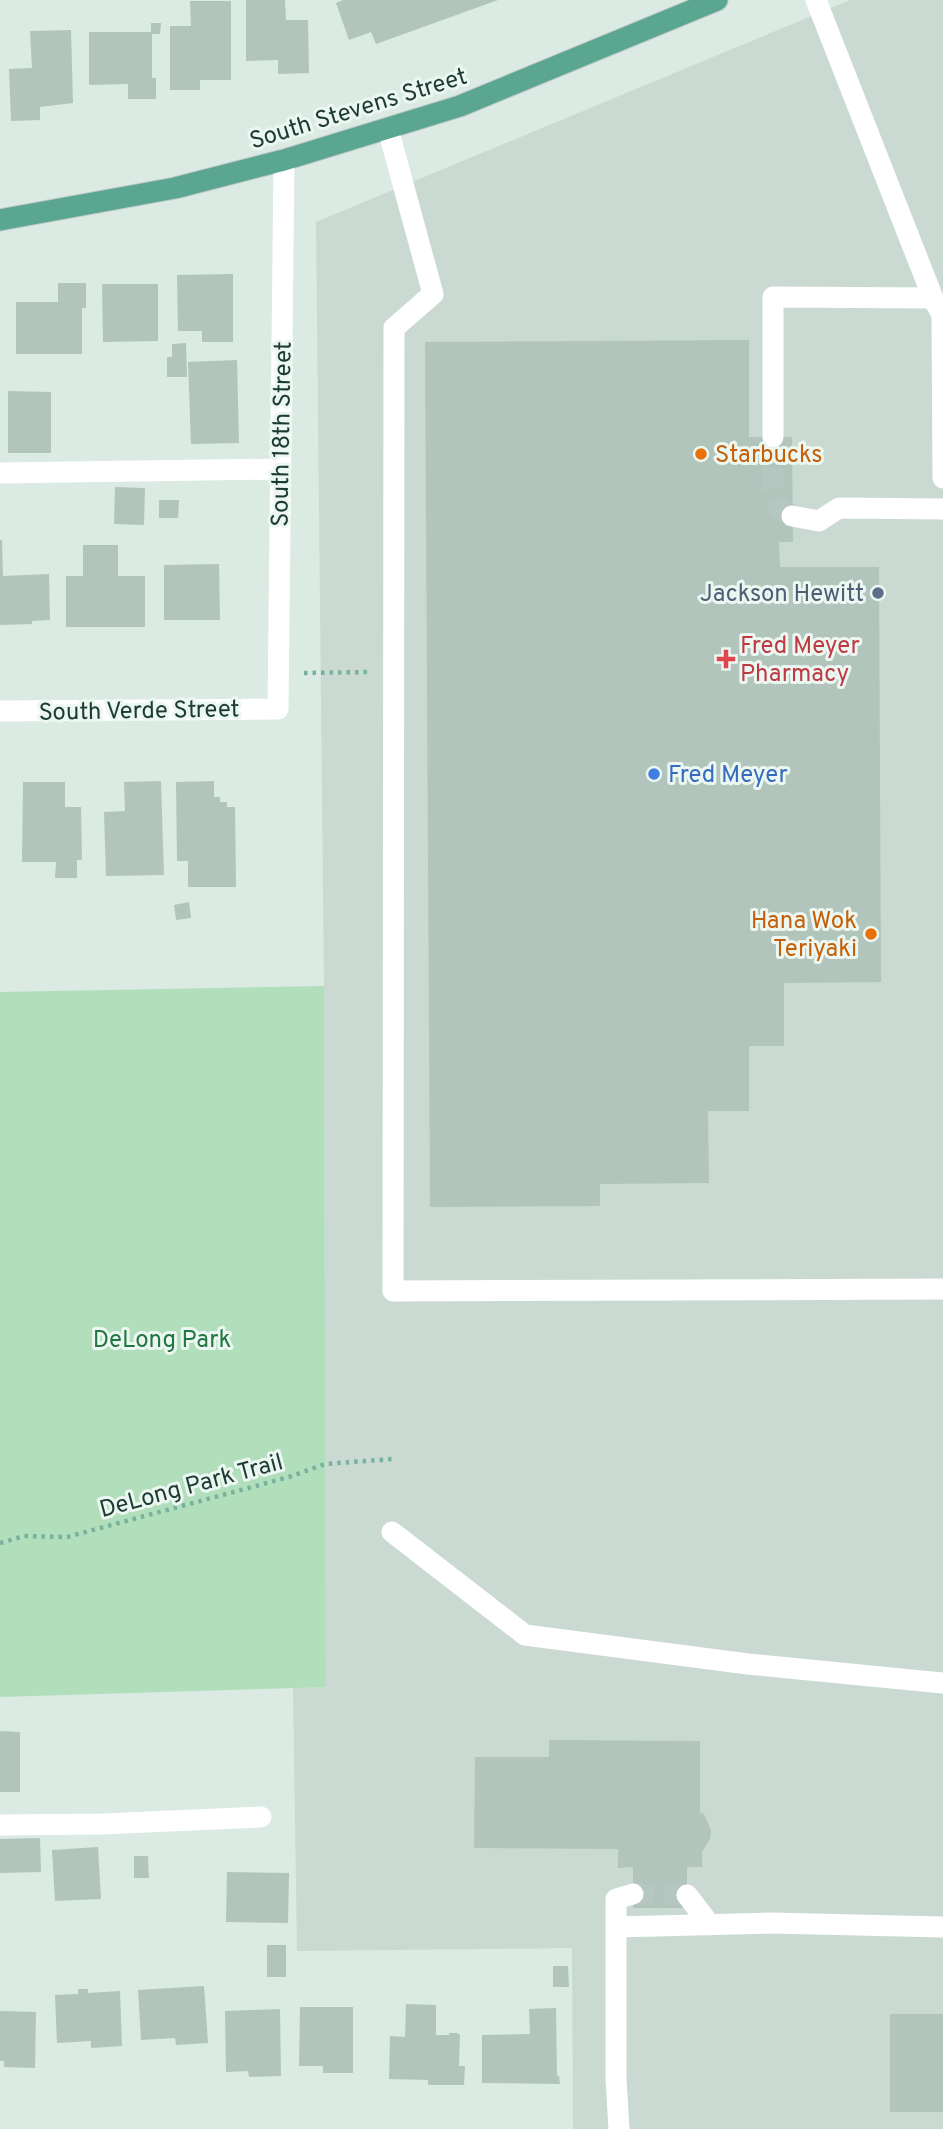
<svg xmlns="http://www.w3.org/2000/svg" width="943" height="2129" viewBox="0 0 943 2129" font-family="Overpass,sans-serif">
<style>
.built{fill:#cadad2}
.green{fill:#b1dfbc}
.building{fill:#b1c5bc}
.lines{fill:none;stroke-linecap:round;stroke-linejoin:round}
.minor-tunnel{stroke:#b5c7c0;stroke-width:21;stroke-dasharray:21 10;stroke-linecap:butt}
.major-casing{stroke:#bfc8c6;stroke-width:23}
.path{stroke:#78b29e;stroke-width:4.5;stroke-dasharray:3.5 5;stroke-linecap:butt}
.minor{stroke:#fff;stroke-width:21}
.major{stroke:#5aa691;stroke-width:21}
.food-dot{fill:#e8710a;stroke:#ecf7f1;stroke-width:2.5}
.service-dot{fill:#5c6f8a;stroke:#ecf7f1;stroke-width:2.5}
.health-dot{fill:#e0444e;stroke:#ecf7f1;stroke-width:2.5}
.shop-dot{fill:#3f7fe0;stroke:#ecf7f1;stroke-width:2.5}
.labels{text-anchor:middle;stroke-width:6;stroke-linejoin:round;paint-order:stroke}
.street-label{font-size:24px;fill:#1c3b32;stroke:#ecf7f1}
.food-label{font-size:24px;fill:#c56008;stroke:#ecf7f1;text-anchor:start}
.service-label{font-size:24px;fill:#4e5e75;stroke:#ecf7f1;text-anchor:end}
.health-label{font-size:24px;fill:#be3a42;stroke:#ecf7f1;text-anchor:start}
.shop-label{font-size:24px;fill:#366cbe;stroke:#ecf7f1;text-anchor:start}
.park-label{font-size:24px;fill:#227641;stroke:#ecf7f1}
</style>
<rect width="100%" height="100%" fill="#dbeae3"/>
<path class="built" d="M850,0H943V2129H573L572,1948L297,1951L293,1688L326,1687L324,986L316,222Z"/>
<path class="green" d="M324,986L326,1687L0,1697V992Z"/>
<path class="building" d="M246,0H285L286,20H308L309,73L278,74V60L246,61Z
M343,0H498L376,44L371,32L349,40L336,3Z
M190,1H231V80H200V90H170V26H191Z
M151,23H161L160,34H152V78H156V99H128V84L89,85V32H151Z
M71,30L73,103L40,107V120L11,121L9,69L32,68L30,31Z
M233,274V342H202V331H178L177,275Z
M58,283H86V308H82V354H16V302H58Z
M102,284H158V341L103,342Z
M749,340V437H792L793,542H779L780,567H879L881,982L784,983V1046H749V1111H708L709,1183L600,1184V1206L430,1207L425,342Z
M186,343L187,377H167V357H172V344Z
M237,360L239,443L191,444L188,362Z
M8,391L51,392V453H8Z
M115,487L145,488L144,525L114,524Z
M159,500H179L178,518H159Z
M0,540H2L3,576L49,574L50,620L32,621V624L0,625Z
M83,545H118V576H145V627H66V576H83Z
M219,564L220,620H164V565Z
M161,781L164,875L106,876L104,812L125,811L124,782Z
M214,781V797H220V802H227V807H235L236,887H188V861H177L176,782Z
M23,782H65V807H81L82,860H77V878H55L56,862H22Z
M189,902L191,918L176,920L174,905Z
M0,1731L20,1732V1792H0Z
M549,1740L700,1741V1813L704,1814L711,1830L710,1839L702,1852V1867H687V1908H633V1867L618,1868V1849L474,1848L475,1757H549Z
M40,1838L41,1872L0,1873V1839Z
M98,1847L101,1899L55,1901L52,1850Z
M134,1856H148L149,1878H134Z
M227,1872L289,1873L288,1923L226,1922Z
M267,1945H286V1977H267Z
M553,1966H568L569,1987H553Z
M204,1986L208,2043L176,2045L175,2038L141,2040L138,1990Z
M78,1989H88V1993L120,1991L122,2046L91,2048V2041L57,2043L55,1995L78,1994Z
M406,2004L436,2005V2035H449V2033H457L460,2035L459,2066H465L464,2085H428V2080L389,2079L390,2036L405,2037Z
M300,2007H353V2073H323V2066H299Z
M556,2008L557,2076H559L560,2084L482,2083V2035L530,2034L529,2009Z
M280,2009L281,2076L249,2077L248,2071L226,2072L225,2011Z
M0,2011L36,2012L35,2068L4,2067V2061H0Z
M890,2014H943V2112H890Z"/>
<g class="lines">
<path class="minor-tunnel" d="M773,437V485L778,505L792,516
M633,1894L687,1895"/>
<g class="major-casing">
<path id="major" d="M0,220L175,188L284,160L460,106L717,0"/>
</g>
<path class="path" d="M304,673L369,672
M0,1543L24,1536L67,1537L289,1477L325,1464L392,1459"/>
<path class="minor" d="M816,0L933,298L942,315L943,478
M388,129L433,294L394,328L393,1291L943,1289
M773,437V297L933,298
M0,473L281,469
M792,516L819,521L839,508L943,509
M0,711L278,709L284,160
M392,1532L525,1635L748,1664L943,1683
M0,1825L102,1824L261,1817
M687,1895L710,1925
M616,1927V1899L633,1894
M619,2129L616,2079V1927L771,1923L943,1927"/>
<use href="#major" class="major"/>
</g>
<g class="food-dot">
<circle cx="701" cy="454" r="7"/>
<circle cx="871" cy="934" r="7"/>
</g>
<circle class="service-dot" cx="878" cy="593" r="7"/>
<path class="health-dot" d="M722.5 648.5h7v7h7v7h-7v7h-7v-7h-7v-7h7z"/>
<circle class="shop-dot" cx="654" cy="774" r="7"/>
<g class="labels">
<g class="street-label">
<text transform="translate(358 108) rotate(-17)" y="8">South Stevens Street</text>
<text transform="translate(281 434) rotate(-89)" y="8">South 18th Street</text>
<text transform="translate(139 710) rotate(-1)" y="8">South Verde Street</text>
<text transform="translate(191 1485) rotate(-15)" y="8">DeLong Park Trail</text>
</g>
<g class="food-label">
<text x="715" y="462">Starbucks</text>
<text x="857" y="928" text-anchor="end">Hana Wok<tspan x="857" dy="28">Teriyaki</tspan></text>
</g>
<g class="service-label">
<text x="864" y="601">Jackson Hewitt</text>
</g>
<g class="health-label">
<text x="740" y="653">Fred Meyer<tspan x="740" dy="28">Pharmacy</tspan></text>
</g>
<g class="shop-label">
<text x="668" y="782">Fred Meyer</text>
</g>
<g class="park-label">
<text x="162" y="1347">DeLong Park</text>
</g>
</g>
</svg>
